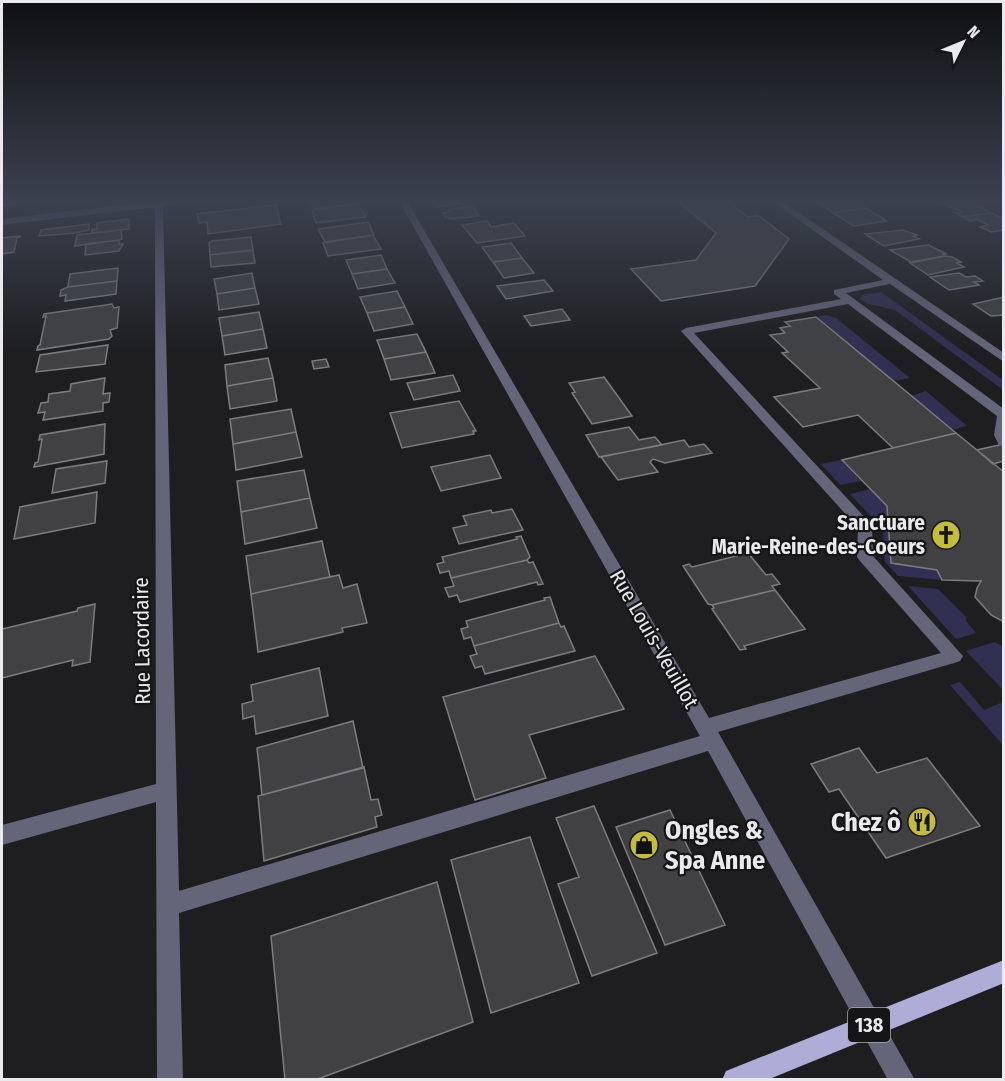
<svg xmlns="http://www.w3.org/2000/svg" width="1005" height="1081" viewBox="0 0 1005 1081" font-family="'Fira Sans Condensed',sans-serif">
<style>
.green{fill:#312f52}
.building{fill:#414144;stroke:#7d7d80;stroke-width:1.5}
.lines{fill:none;stroke-linecap:round;stroke-linejoin:round}
.minor{fill:#656579;fill-rule:evenodd}
.major{fill:#aeadd7;fill-rule:evenodd}
.labels{text-anchor:middle;stroke-width:4.5;stroke-linejoin:round;paint-order:stroke}
.shield{fill:#151517;stroke:#aaaaac;stroke-width:1.5}
.shield-label{font-size:20px;font-weight:bold;fill:#eaeaec}
.poi-label{font-size:21px;font-weight:bold;fill:#eaeaec;stroke:#151517;text-anchor:end}
.street-label{font-size:21px;fill:#eaeaec;stroke:#151517}
.near-poi-label{font-size:26px;font-weight:bold;fill:#eaeaec;stroke:#151517;text-anchor:end}
</style>
<rect width="100%" height="100%" fill="#1e1e20"/>
<path class="green" d="M881,292L1003,380V390L895,310L869,304L860,299L862,295Z
M826,315L836,318L910,378L893,381L816,317Z
M926,391L967,426L952,430L911,396Z
M841,460L861,481L840,485L821,464Z
M870,489L887,506L891,563L937,570L941,580L898,576L885,562L883,529L850,494Z
M908,586L938,589L966,617V621L976,633L956,639Z
M994,642L1003,646V690L966,651Z
M960,682L984,710L1003,702V745L950,685Z"/>
<path class="building" d="M2,201H23L25,202L2,206Z
M308,201H359L360,203L314,209Z
M432,201H462L463,203L436,207Z
M677,201H728L748,217L758,215L789,239L755,286L661,301L631,269L696,260L716,233Z
M816,201H856L866,208L833,213Z
M935,201L973,203L991,213L963,217L956,213L964,212Z
M358,204L366,217L316,223L312,210Z
M276,205L281,224L208,234L207,222L199,223L197,214Z
M473,206L479,216L453,219L445,217L443,213L449,212L447,210Z
M866,208L887,221L854,226L833,213Z
M991,213L1004,219V230L991,232L980,227L988,225L977,219L970,221L963,217Z
M129,219V229L91,233L92,230L97,229V223Z
M487,221L491,227L514,223L525,236L477,243L462,225Z
M368,222L374,235L325,242L318,229Z
M89,224V230L76,233L39,236L41,230Z
M121,230L122,239L119,240L75,246L77,235Z
M903,230L917,235L913,236L919,239L884,246L865,234Z
M373,235L381,249L328,256L323,243Z
M21,236L17,238L14,252L2,254V238Z
M251,237L253,250L210,255L209,243L212,241Z
M119,240V244H123L119,251L85,255L86,244Z
M511,243L522,258L493,262L482,247Z
M928,245L947,254H943L945,256L911,262L890,250Z
M253,250L255,263L211,267L210,255Z
M381,255L387,269L352,274L346,260Z
M945,256L952,257L961,262L957,263L964,267L928,275L910,263Z
M522,258L534,273L504,278L493,262Z
M118,268L117,281L68,287L70,274Z
M387,269L395,283L358,289L352,274Z
M252,273L255,288L217,294L214,279Z
M959,273L966,277L975,276L983,281L974,282L979,285L949,290L930,277Z
M544,280L553,291L506,299L497,286Z
M117,281L116,294L65,301L66,295L60,296L61,290L68,287Z
M255,288L259,304L219,310L217,294Z
M397,291L405,307L367,313L360,297Z
M1004,297V315L991,316L973,304Z
M112,304L114,308L119,307L117,328L110,330L112,336L109,339L37,350L38,346L40,345L46,316L43,317L44,314Z
M405,307L413,324L374,331L367,313Z
M562,309L570,320L531,326L524,316Z
M259,312L263,329L222,336L219,318Z
M816,317L902,388L956,433L893,448L858,415L803,427L774,397L820,388L782,353L788,352L770,335L785,333L780,328L790,326L785,322Z
M263,329L267,348L225,355L222,336Z
M417,334L426,352L384,359L377,340Z
M108,345L105,364L36,372L40,355Z
M426,352L435,373L391,380L384,359Z
M268,358L273,378L227,386L225,365Z
M326,359L329,367L314,369L312,361Z
M453,375L460,391L414,400L407,383Z
M604,377L632,416L592,424L572,393L575,392L569,383Z
M105,378L103,394L110,393L109,402L103,403V411L43,420L45,412L38,413L41,403L48,402L49,394L70,391L71,384Z
M273,378L277,401L230,409L227,386Z
M459,401L476,431H473L474,434L402,448L390,413Z
M291,409L296,432L233,444L230,419Z
M105,424L104,454L34,467L35,463L38,462L42,439L39,440L40,435Z
M629,427L639,440L655,437L662,445L599,457L586,435Z
M296,432L302,457L236,470L233,444Z
M956,433L1004,472V622L991,615L975,597L977,588L981,581L942,580L937,570L891,563L887,506L842,460Z
M684,440L689,447L704,444L712,453L665,463L653,459L650,462L658,472L618,480L601,457Z
M1004,444V461L993,464L977,450Z
M490,455L501,478L441,491L431,467Z
M107,461L105,483L52,493L56,469Z
M304,470L310,498L241,512L237,481Z
M97,492L95,523L14,539L20,507Z
M310,498L317,528L245,544L241,512Z
M512,509L523,530L459,544L453,528L467,525L463,516L491,510L492,513Z
M521,536L530,557L527,560L451,578L449,571L440,573L437,564L444,562L442,557L517,539L516,537Z
M322,541L330,577L251,594L246,556Z
M748,553L766,575L772,574L780,584L772,586L775,590L712,605L708,604L683,566L689,564L692,567Z
M527,560L529,563L533,562L543,584L538,585L537,582L460,602L457,595L449,597L445,588L454,586L451,578Z
M339,575L343,588L357,584L367,623L342,628L343,632L258,652L251,594Z
M775,590L805,629L744,646L746,649L740,650L712,609L714,608L712,605Z
M550,597L559,623L474,646L471,637L464,639L461,629L468,627L466,621L545,600L544,598Z
M95,604L90,662L72,666L73,660L2,678V629L77,611L78,608Z
M559,623L561,627L564,626L575,651L485,674L482,666L475,668L470,656L477,654L474,646Z
M595,656L624,709L529,735L546,778L475,800L443,697Z
M319,668L328,716L256,734L254,716L243,719L242,704L253,701L251,685Z
M353,721L363,768L262,795L257,748Z
M859,748L877,773L927,758L980,826L886,858L839,789L829,792L811,764Z
M364,767L371,800L378,799L382,815L375,817L377,827L264,861L258,796Z
M594,806L657,953L592,976L558,884L579,877L556,818Z
M670,810L725,925L665,945L616,827Z
M530,837L579,983L491,1013L451,860Z
M437,882L473,1022L315,1080H285L271,936Z"/>
<g class="lines">
<path class="minor" d="M155,201H184L163,206L179,891L700,736L399,201H407L709,718L941,653L860,561L857,557L858,528L681,331L686,328L841,299L834,294V290L883,280L772,201H782L1004,353V362L890,284L846,293L1004,409V446L999,445L994,435L997,416L848,304L694,333L870,523L872,527L873,556L963,656L960,661L954,663L718,732L915,1080H888L708,751L179,913L183,1080H157L156,802L2,845V825L156,784L155,207L2,225V219Z"/>
<path class="major" d="M1004,960V983L767,1080H722L726,1071Z"/>
</g>
<linearGradient id="sky" x2="0" y2="1"><stop stop-color="#101012"/><stop offset="0.57" stop-color="#3b414e"/><stop offset="1" stop-color="#3b414e" stop-opacity="0"/></linearGradient>
<rect width="1005" height="352" fill="url(#sky)"/>
<defs>
<g id="church-disc" transform="scale(1.5)"><circle r="9.5" fill="#c4bc3d" stroke="#151517"/><path d="M-1.2-6h2.4v3.5h3.3v2.4h-3.3V6h-2.4V-.1h-3.3v-2.4h3.3Z" fill="#111"/></g>
<g id="restaurant-disc" transform="scale(1.5)"><circle r="9.5" fill="#c4bc3d" stroke="#151517"/><path d="M-5-6h1v4h1v-4h1v4h1v-4h1v5L-1.5 .5V6h-2V.5L-5-1ZM5-6V6H3V1.5H1.5Q1.5-4 5-6Z" fill="#111"/></g>
<g id="shop-disc" transform="scale(1.5)"><circle r="9.5" fill="#c4bc3d" stroke="#151517"/><path d="M-5-2.5h2.3a2.7 3.5 0 0 1 5.4 0H5L5.5 6h-11ZM-1.5-2.5h3a1.5 2.3 0 0 0-3 0Z" fill="#111"/></g>
</defs>
<g fill-rule="evenodd">
<use href="#church-disc" x="946" y="535"/>
<use href="#restaurant-disc" x="922" y="822"/>
<use href="#shop-disc" x="644" y="845"/>
</g>
<g class="labels">
<rect class="shield" x="848" y="1008" width="42" height="34" rx="4.5"/>
<g class="shield-label">
<text x="869" y="1032">138</text>
</g>
<g class="poi-label">
<text x="925" y="530">Sanctuare<tspan x="925" dy="24">Marie-Reine-des-Coeurs</tspan></text>
</g>
<g class="street-label">
<text transform="translate(654 639) rotate(60)" y="7">Rue Louis-Veuillot</text>
<text transform="translate(142 641) rotate(-91)" y="7">Rue Lacordaire</text>
</g>
<g class="near-poi-label">
<text x="901" y="831">Chez ô</text>
<text x="665" y="839" text-anchor="start">Ongles &amp;<tspan x="665" dy="30">Spa Anne</tspan></text>
</g>
</g>
<rect width="1005" height="1081" fill="none" stroke="#eaeaec" stroke-width="6"/>
<g transform="translate(963 42) rotate(47)" stroke="#151517" stroke-width="4.5" paint-order="stroke">
<path d="M0-4.5L10 22L0 15L-10 22Z" fill="#eaeaec"/>
<text y="-9" font-size="16" font-weight="bold" text-anchor="middle" fill="#eaeaec">N</text>
</g>
</svg>
